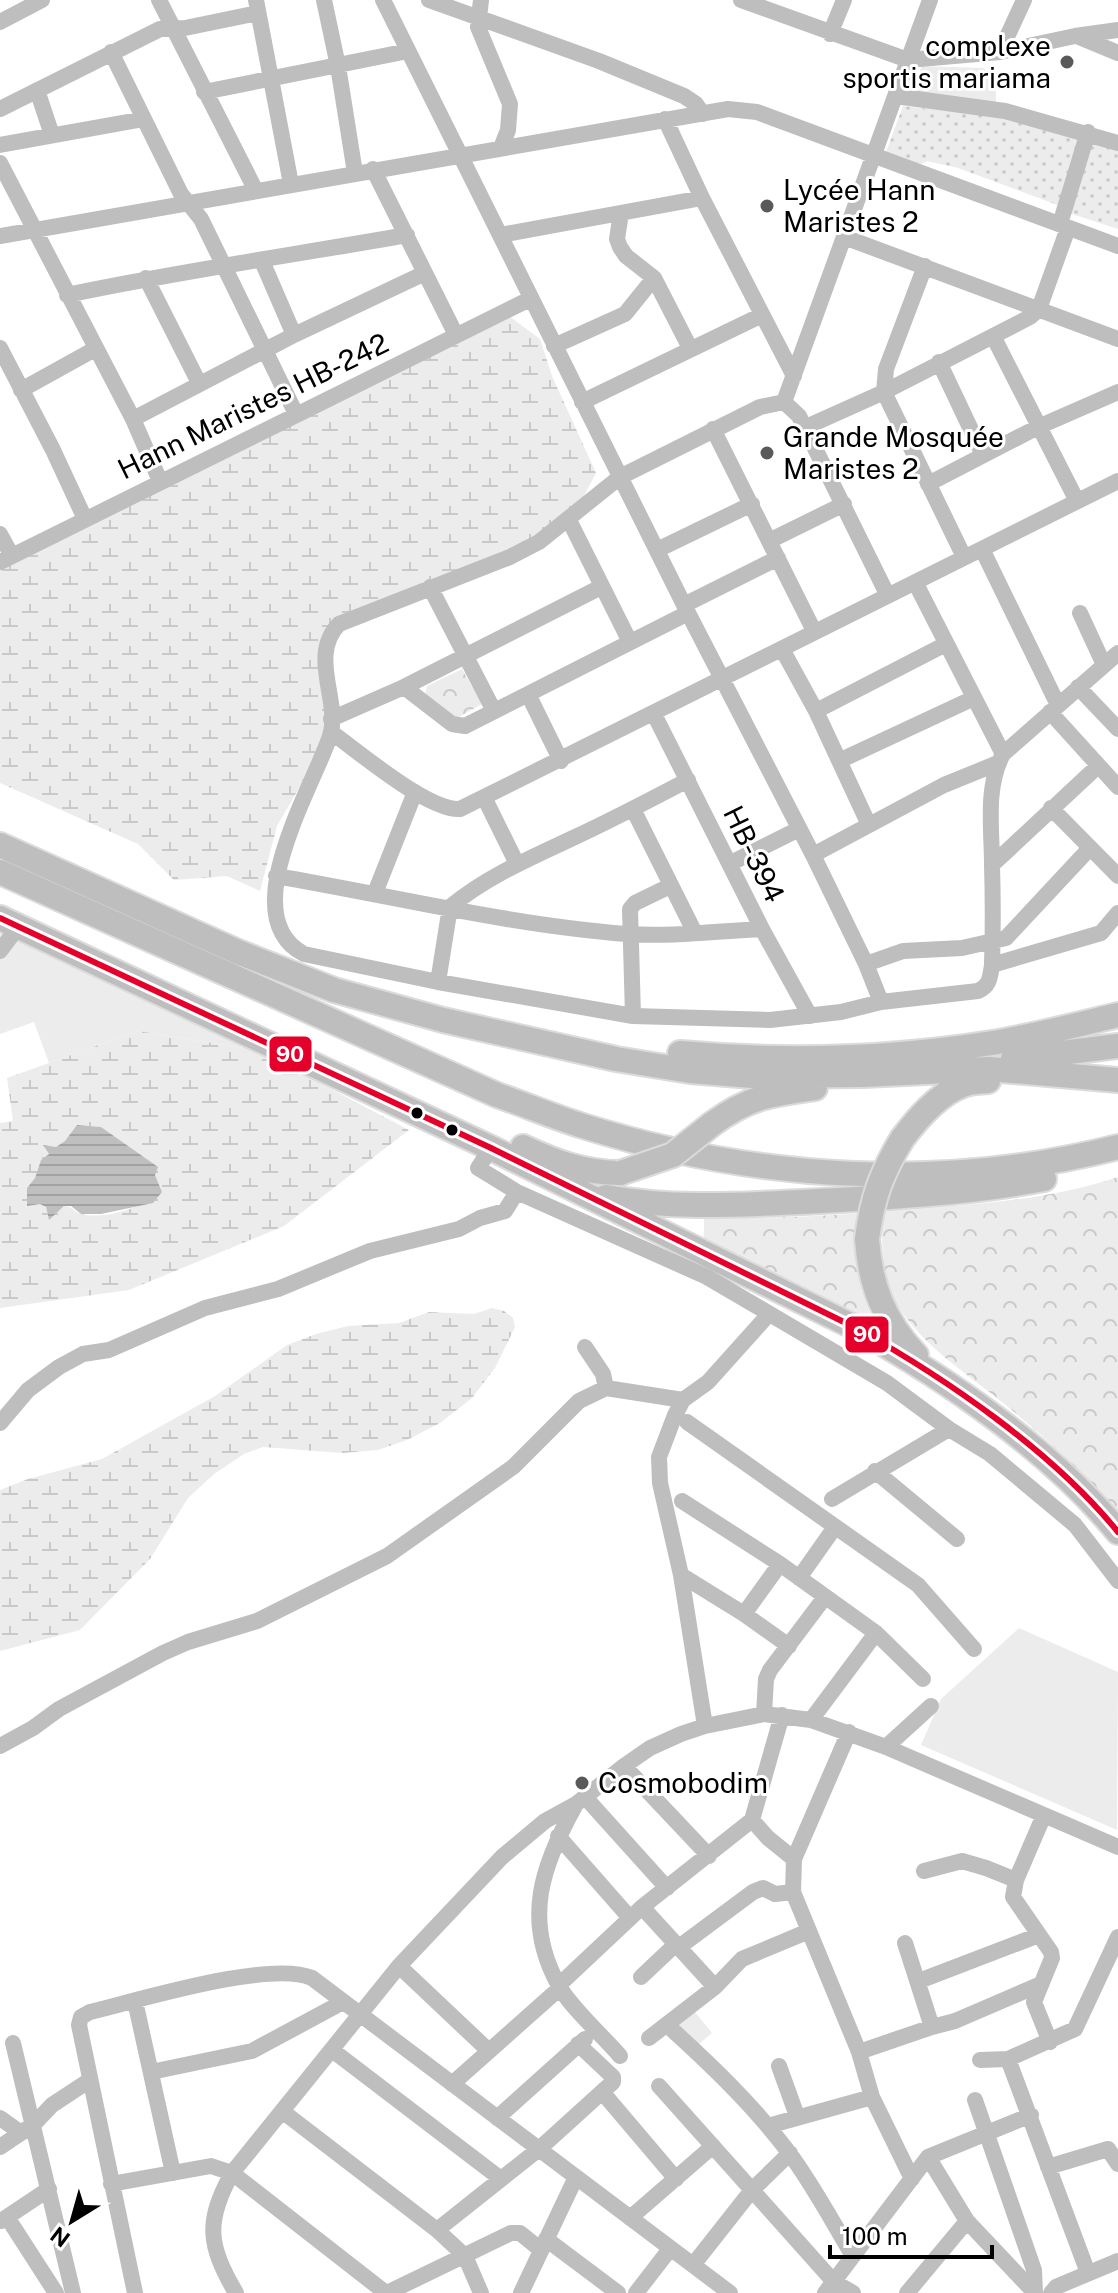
<svg xmlns="http://www.w3.org/2000/svg" width="1118" height="2293" viewBox="0 0 1118 2293" font-family="'Public Sans',sans-serif">
<style>
.grass{fill:#ececec}
.wetland{fill:url(#wetland-marsh);fill-rule:evenodd}
.park{fill:url(#park-crowns)}
.garden{fill:url(#garden-dots)}
.water{fill:url(#water-rules)}
.lines{fill:none;stroke-linecap:round;stroke-linejoin:round}
.highway-casing{stroke:#dbdbdb;stroke-width:28}
.minor{stroke:#bebebe;stroke-width:16}
.highway{stroke:#bebebe;stroke-width:24}
.highway-bridge-casing{stroke:#dbdbdb;stroke-width:28;stroke-linecap:butt}
.highway-bridge{stroke:#bebebe;stroke-width:24}
.bus-1-casing{stroke:#fff;stroke-width:12}
.bus-1{stroke:#e4002b;stroke-width:6}
.poi-dot{fill:#595959;stroke:#fff;stroke-width:3}
.bus-dot{fill:#000;stroke:#fff;stroke-width:3}
.labels{text-anchor:middle;stroke-width:6;stroke-linejoin:round;paint-order:stroke}
.poi-label{font-size:28px;fill:#000;stroke:#fff;text-anchor:start}
.street-label{font-size:28px;fill:#000;stroke:#fff}
.line-badge{stroke:#fff;stroke-width:3}
.badge-label{font-size:22px;text-anchor:middle;font-weight:bold;fill:#fff}
</style>
<defs>
<pattern id="wetland-marsh" width="20" height="14" patternUnits="userSpaceOnUse" patternTransform="scale(2)"><rect width="20" height="14" fill="#ececec"/><path d="M1 5h8M5 5V1M11 12h8M15 12V8" fill="none" stroke="#c9c9c9"/></pattern>
<pattern id="park-crowns" width="20" height="18" patternUnits="userSpaceOnUse" patternTransform="scale(2)"><rect width="20" height="18" fill="#ececec"/><path d="M2 6a3 3 0 1 1 6 0M12 15a3 3 0 1 1 6 0" fill="none" stroke="#c9c9c9"/></pattern>
<pattern id="garden-dots" width="8" height="8" patternUnits="userSpaceOnUse" patternTransform="scale(2)"><rect width="8" height="8" fill="#ececec"/><path d="M2 2h.1M6 6h.1" fill="none" stroke="#c9c9c9" stroke-width="1.8" stroke-linecap="round"/></pattern>
<pattern id="water-rules" width="6" height="5" patternUnits="userSpaceOnUse" patternTransform="scale(2)"><rect width="6" height="5" fill="#bfbfbf"/><path d="M0 2.5h6" fill="none" stroke="#a2a2a2"/></pattern>
</defs>
<rect width="100%" height="100%" fill="#fff"/>
<path class="grass" d="M922,66L983,68L990,73L991,84L996,86V107L908,96Z
M0,933L257,1050L138,1031L49,1063L34,1022L0,1034Z
M1019,1628L1118,1672L1117,1830L921,1745L941,1699Z
M691,2007L712,2033L694,2048L673,2022Z"/>
<path class="wetland" d="M509,316L540,339L552,376L596,473L578,507L534,541L325,639L327,726L299,788L277,826L260,891L227,876L174,880L138,844L0,783V569Z
M138,1031L257,1050L409,1130L284,1226L129,1290L0,1308V1123L13,1121L7,1078ZM77,1125L101,1127L155,1175L162,1192C142,1207 107,1220 81,1214C73,1212 73,1206 64,1206L49,1219L46,1208L27,1188L35,1178L41,1160L49,1155L44,1146L56,1147L65,1142Z
M492,1308L504,1311L513,1318L515,1327L495,1368L472,1398L440,1423L407,1440L378,1450L342,1453L263,1447L244,1454L214,1474L188,1498L150,1559L80,1630L0,1651V1490L28,1479L102,1459L215,1396L287,1345L316,1334L348,1326L399,1323L429,1312L474,1314Z"/>
<path class="park" d="M462,669L482,704L457,718L425,695L427,686Z
M1118,1177V1511C1083,1472 1043,1435 1002,1402C966,1373 926,1348 899,1308C884,1286 883,1262 882,1237L854,1240C856,1273 861,1297 876,1325L704,1241V1217C772,1220 839,1215 906,1210C977,1204 1050,1200 1118,1177Z"/>
<path class="garden" d="M903,106L1021,119L1118,148V229L1069,213L1060,206L958,168L927,161L916,167L885,155Z"/>
<path class="water" d="M77,1125L101,1127L158,1167L155,1175L162,1192L153,1203L101,1214H81L71,1206H64L49,1220L46,1207L40,1204L27,1206V1188L35,1178L41,1160L49,1154L43,1145L56,1147L65,1141Z"/>
<g class="lines">
<g class="highway-casing">
<path id="highway" d="M0,845L238,952L334,990L443,1020L616,1059L690,1071L752,1076L863,1075L989,1069L1118,1080
M0,872L497,1095C526,1105 554,1117 583,1126C755,1180 942,1192 1118,1147
M0,918L491,1148L856,1328C947,1379 1052,1451 1118,1532
M680,1053C782,1062 890,1059 992,1043C1035,1036 1076,1025 1118,1015
M1013,1059L1118,1046
M712,1124C749,1097 770,1094 815,1088
M902,1139C917,1119 938,1094 963,1085C970,1082 980,1082 988,1081
M523,1147C555,1162 584,1173 620,1173
M606,1197C671,1209 736,1205 801,1202C882,1198 964,1194 1044,1179
M867,1239C870,1285 884,1321 916,1355"/>
</g>
<path class="minor" d="M159,0L256,191
M256,0L291,184
M324,0L338,66L355,173
M383,0L684,605L813,855L866,964L881,1002
M429,0L599,61L684,96L696,104L703,114
M481,0L478,27L510,104L508,130L501,148
M741,0L908,60L1000,52L1075,36L1118,30
M0,22L42,0
M830,34L844,0
M1077,36L1118,53
M111,52L181,194L201,219L296,414
M1000,52L1024,0
M37,90L52,135
M204,92L408,51
M895,96L1005,111L1118,143
M0,109L160,29L185,28L258,13
M665,119L702,198L794,376
M0,145L144,119
M0,163L133,419L160,481
M373,169L456,335
M621,213L617,239L620,247L626,256L654,278L690,348
M1060,224L1088,132
M500,235L702,198
M0,236L728,109L757,112L1118,246
M844,237L1118,339
M262,261L294,335
M925,266L886,369L884,392L964,557
M146,278L199,383
M67,295C180,271 294,255 407,235
M993,336L1077,501
M554,346L625,314L654,278
M0,348L53,450L85,519
M939,362L983,455
M21,390L95,349
M582,402L762,315
M784,402L930,0
M133,419L294,335L425,273
M806,427L884,392L1030,317L1039,309L1068,228
M713,429L814,631
M928,484L1038,427L1118,392
M569,520L630,642
M0,534L12,556
M769,541L844,504
M982,549L1058,705
M657,550L752,504
M0,562L530,299
M915,582L1003,754
M430,587L494,711
M887,594L799,416L784,402L760,407L620,477L539,542L510,557L339,624C308,656 341,701 330,736C312,789 233,917 304,954L438,982L633,1016L770,1020L841,1012L881,1002L978,991C990,986 990,977 992,965C993,932 993,898 992,865C992,828 985,788 1003,754L1118,653
M684,605L778,558
M1080,613L1104,665
M782,649L816,711L869,825
M404,687L452,724L465,726L688,613
M1078,687L1118,729
M528,694L561,761
M816,711L946,644
M1050,712L1118,787
M654,714L762,929L810,1016
M331,719L404,687L601,587
M331,732C359,752 428,811 460,809L1118,481
M841,760L974,698
M484,797L517,864
M1051,808L1118,876
M633,809L695,933
M813,855L944,785L998,763
M731,863L799,829
M992,865L1098,766
M276,876C393,896 510,925 627,934C672,937 718,931 762,929
M375,893L415,792
M0,951L18,927
M866,964L903,951L962,948L1006,938L1090,848
M992,965L1101,933L1118,913
M438,982L450,907C486,877 530,858 573,838C612,820 650,800 688,780
M633,1016L630,909L635,903L670,886
M491,1148L478,1168L517,1192L707,1277L887,1383L949,1429L990,1454L1075,1525L1118,1581
M585,1347L603,1374L606,1388L683,1400L708,1382L769,1314
M683,1400L675,1415L659,1457L660,1483L681,1575L705,1726
M687,1422L918,1585L974,1649
M0,1423L28,1390L59,1367L83,1354L109,1350L205,1308L278,1289L370,1251L459,1229L480,1218L505,1211L517,1192
M875,1471L957,1539
M832,1499L949,1429
M682,1501L780,1564L876,1633
M681,1575L744,1614L789,1646
M799,1578L835,1527
M744,1614L780,1564
M764,1714L766,1679L770,1670L825,1597
M811,1720L876,1633L923,1679
M849,1732L794,1859L793,1892L859,2052L872,2097L912,2179
M0,1746L33,1728L59,1709L163,1653L188,1642L257,1621L387,1556L513,1467L579,1401L606,1388
M886,1747L931,1706
M624,1766L709,1856
M585,1797L667,1888
M576,1804C542,1865 522,1920 559,1986C571,2008 603,2036 620,2056
M1044,1815L1016,1880L1013,1897L1051,1952L1052,1958L1034,2002L1050,2042
M752,1820L768,1838L794,1859
M558,1836L630,1918
M924,1871L962,1861L986,1868L1016,1880
M642,1907L715,1987
M679,1947L753,1892L763,1888L775,1894L793,1892
M399,1966L489,2051
M641,1977L676,1944
M919,1981L1039,1935
M559,1985L642,1907L752,1820L782,1715
M135,2001L173,2173
M667,2025C710,2064 752,2104 787,2150C812,2183 832,2221 853,2256
M932,2027L955,2021L1041,1984
M649,2038L715,1987L742,1959L809,1931
M13,2043L73,2293
M332,2050L501,2179
M859,2052L932,2027L905,1943
M1008,2059L1088,2273
M980,2060L1008,2059L1075,2029L1118,1937
M779,2066L797,2116
M151,2072L252,2051L343,2002
M452,2084L560,1988
M659,2086L834,2282L853,2293
M603,2093L676,2179
M975,2100L1034,2270L1035,2293
M282,2111L437,2230L465,2256L481,2293
M0,2118L21,2133
M497,2118L585,2039
M768,2126L872,2097
M0,2147L34,2124L52,2105L90,2080
M928,2157L967,2221L1035,2293
M1048,2167L1108,2149L1118,2164
M111,2184L211,2166L232,2173L386,2293
M7,2217L56,2293
M630,2218L713,2146
M1,2221L49,2189
M437,2230L539,2149L613,2082V2077L578,2044
M546,2239L618,2293
M693,2265L752,2190L790,2153
M135,2293L79,2025L81,2017L90,2012C140,2000 269,1960 312,1978L730,2293
M236,2293C208,2245 205,2222 232,2173L399,1966L502,1857L545,1821L576,1804L624,1766L650,1748L681,1734L705,1726L764,1714L811,1720L886,1747L1118,1847
M387,2293L511,2233H520L541,2250
M521,2293L576,2177
M636,2293L670,2249
M825,2293L928,2157L1031,2115
M907,2293L967,2221
M1051,2293L1056,2287L1118,2261"/>
<use href="#highway" class="highway"/>
<g class="highway-bridge-casing">
<path id="highway-bridge" d="M620,1173L673,1155L712,1124
M867,1239C872,1199 881,1174 902,1139"/>
</g>
<use href="#highway-bridge" class="highway-bridge"/>
<g class="bus-1-casing">
<path id="bus-1" d="M0,918L491,1148L856,1328C947,1379 1052,1451 1118,1532"/>
</g>
<use href="#bus-1" class="bus-1"/>
</g>
<g class="poi-dot">
<circle cx="1067" cy="62" r="8"/>
<circle cx="767" cy="206" r="8"/>
<circle cx="767" cy="453" r="8"/>
<circle cx="582" cy="1783" r="8"/>
</g>
<g class="bus-dot">
<circle cx="417" cy="1113" r="7"/>
<circle cx="452" cy="1130" r="7"/>
</g>
<g class="labels">
<g class="poi-label">
<text x="1051" y="56" text-anchor="end">complexe<tspan x="1051" dy="32">sportis mariama</tspan></text>
<text x="783" y="200">Lycée Hann<tspan x="783" dy="32">Maristes 2</tspan></text>
<text x="783" y="447">Grande Mosquée<tspan x="783" dy="32">Maristes 2</tspan></text>
<text x="598" y="1793">Cosmobodim</text>
</g>
<g class="street-label">
<text transform="translate(253 406) rotate(-26)" y="10">Hann Maristes HB-242</text>
<text transform="translate(754 854) rotate(64)" y="10">HB-394</text>
</g>
</g>
<g class="line-badge">
<rect x="268" y="1035" width="45" height="38" rx="8" fill="#e4002b"/>
<rect x="844" y="1315" width="46" height="39" rx="8" fill="#e4002b"/>
</g>
<g class="badge-label">
<text x="290" y="1062">90</text>
<text x="867" y="1342">90</text>
</g>
<g transform="translate(72 2221) rotate(217)" stroke="#ffffff" stroke-width="6" paint-order="stroke">
<path d="M0-6L14 30L0 20L-14 30Z" fill="#000000"/>
<text y="-12" font-size="22" font-weight="bold" text-anchor="middle" fill="#000000">N</text>
</g>
<path d="M830 2245v12h162v-12" fill="none" stroke="#000000" stroke-width="4"/>
<text x="842" y="2245" font-size="24" fill="#000000" stroke="#ffffff" stroke-width="6" paint-order="stroke">100 m</text>
</svg>
